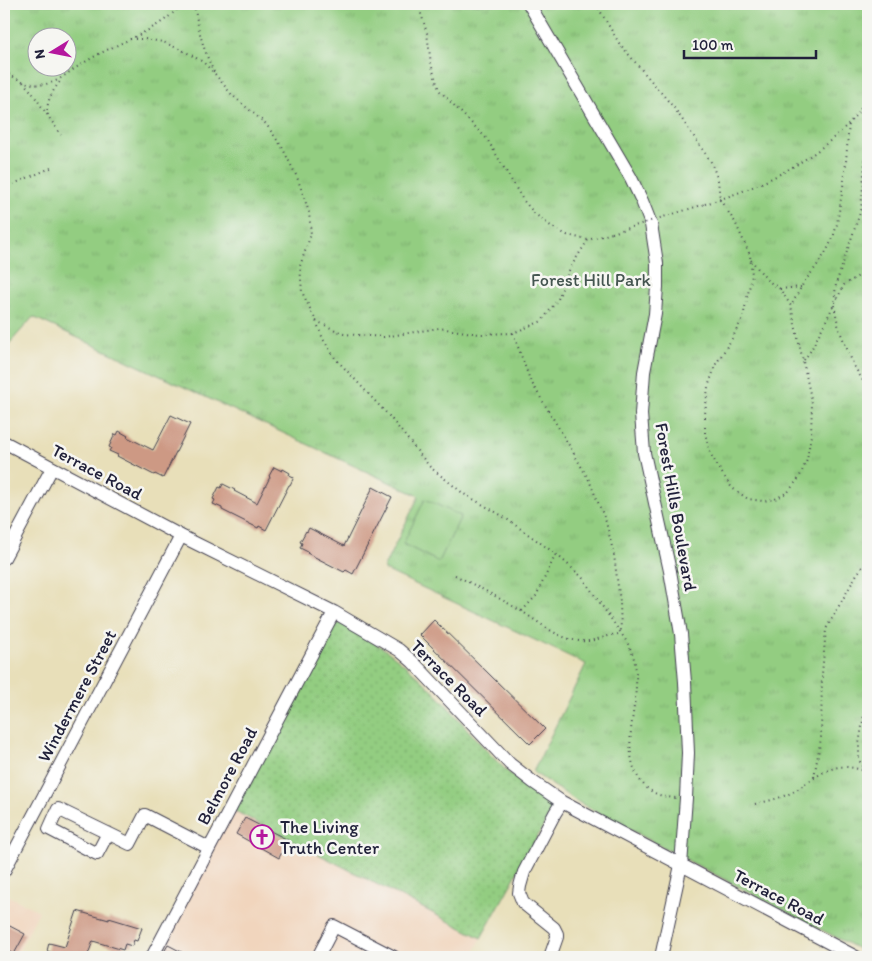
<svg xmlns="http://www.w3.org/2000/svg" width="872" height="961" viewBox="0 0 872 961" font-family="Itim,sans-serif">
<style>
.built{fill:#f1d5bd}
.grass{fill:url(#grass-dots);stroke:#5a785e}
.park{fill:url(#park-tufts);stroke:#5a785e;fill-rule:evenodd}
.pitch{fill:#93cd81;stroke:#5a785e}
.building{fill:#cd9984}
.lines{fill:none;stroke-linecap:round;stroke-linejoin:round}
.minor-casing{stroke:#403e4e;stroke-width:14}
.path{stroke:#403e4e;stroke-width:2;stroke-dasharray:1 4;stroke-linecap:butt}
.minor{stroke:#fff;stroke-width:12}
.path-bridge{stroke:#403e4e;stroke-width:2;stroke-dasharray:1 4;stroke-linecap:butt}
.labels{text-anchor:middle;stroke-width:5;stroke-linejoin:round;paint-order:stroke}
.park-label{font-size:18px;fill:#445550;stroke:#f6f6f2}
.street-label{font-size:18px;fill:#22223b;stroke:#f6f6f2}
.poi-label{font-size:18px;fill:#22223b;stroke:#f6f6f2;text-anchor:start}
</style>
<defs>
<pattern id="grass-dots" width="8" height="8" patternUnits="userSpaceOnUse" patternTransform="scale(1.25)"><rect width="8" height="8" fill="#93cd81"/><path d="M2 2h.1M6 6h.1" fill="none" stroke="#7eb070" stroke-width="1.8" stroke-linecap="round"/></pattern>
<pattern id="park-tufts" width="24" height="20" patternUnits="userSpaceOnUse" patternTransform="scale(1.25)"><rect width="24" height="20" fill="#93cd81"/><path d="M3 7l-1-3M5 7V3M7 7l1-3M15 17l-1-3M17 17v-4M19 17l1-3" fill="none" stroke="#7eb070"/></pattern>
</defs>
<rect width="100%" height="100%" fill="#f6f6f2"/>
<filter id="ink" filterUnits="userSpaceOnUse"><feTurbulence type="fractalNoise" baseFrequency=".02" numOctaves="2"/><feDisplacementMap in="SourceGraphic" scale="10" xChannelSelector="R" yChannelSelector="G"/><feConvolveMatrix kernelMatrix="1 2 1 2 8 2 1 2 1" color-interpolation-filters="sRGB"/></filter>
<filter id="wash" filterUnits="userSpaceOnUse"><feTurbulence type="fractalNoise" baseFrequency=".0096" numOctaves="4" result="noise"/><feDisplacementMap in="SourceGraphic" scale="20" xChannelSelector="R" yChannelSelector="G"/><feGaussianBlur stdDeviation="1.12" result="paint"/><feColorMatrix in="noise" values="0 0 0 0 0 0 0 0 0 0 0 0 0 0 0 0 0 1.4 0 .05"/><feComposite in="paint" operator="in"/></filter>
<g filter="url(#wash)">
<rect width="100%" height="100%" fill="#e8dfb9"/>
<path class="built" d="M230,808L481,938L472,957H152Z
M4,894L39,911L16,957H4Z"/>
<path class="grass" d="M339,623C379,640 420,675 449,708C468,730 487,753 509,773C523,785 540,795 555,805L481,938L233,810L334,624Z"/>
<path class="park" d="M4,4H868V954L691,862L578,802L533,772L586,664L383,569L419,496L33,317L9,344L4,341ZM38,38H68V68H38Z"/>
<path class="pitch" d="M425,499L461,516L439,562L403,544Z"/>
<g id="blocks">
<path class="building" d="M171,415L190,424L163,478L155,474L154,475L117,456L118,455L109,451L111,448L109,447L115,434L117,435L119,431L128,436L127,437L153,450Z
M274,467L282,471L283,469L290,473L289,475L294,477L290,485H289L266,530L259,526L258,528L222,510V508L213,504L215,500L213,499L219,487L221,488L223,484L235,490L234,491L257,503L270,477L269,476Z
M373,487L392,497L353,574L346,570L344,572L307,553L308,552L300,548L302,543L300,542L306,531L307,532L309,528L344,546Z
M434,620L545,729L530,744L420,635Z
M245,818L288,840L279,858L236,834Z
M77,911L109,920V918L142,928L137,941L134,940L132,946L125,944L123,950L93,941L87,957H59L60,955L47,951L49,943L65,947Z
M4,923L25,934L14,954L4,949Z
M168,945L172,947L191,957H161Z"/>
</g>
</g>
<g filter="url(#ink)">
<use href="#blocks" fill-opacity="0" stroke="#403e4e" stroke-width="1"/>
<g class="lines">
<g class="minor-casing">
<path id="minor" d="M529,4L631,178L642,201L651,224L657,263V287L655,314L644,372L641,414L644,453L670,571L681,634L685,682L688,753L686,798L681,865L661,957
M4,442L181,536L334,612L399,650L413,662L510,764L533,782L562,802L856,957
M4,558L52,468
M108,833L97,854L49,829L58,809L130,844L145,815L209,848
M4,871L181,536
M152,957L334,612
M318,957L334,926L394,957
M550,957L557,937V934L554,928L523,903L519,893L520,886L524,872L555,813L562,802"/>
</g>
<path class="path" d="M194,4C198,28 203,50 214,72
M418,4L427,33L431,64L439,90L487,139L523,200L535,214L552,227L567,235L588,240L612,233
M596,4L619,43L675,109L711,162L718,180L720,200L735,222L750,255L752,275L743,317L733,337L716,364L708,387L705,414V433L710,453L720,470L732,488L748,499L763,501L775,499L788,492L799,478L807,460L811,435L812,403L791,306
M130,39H145L163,42L186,52L203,62L215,74L232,95L266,124L282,147L297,177L309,212L311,234L300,266L302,292L316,321L323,339L335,358L389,416L430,467L464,494L501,515L556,554L582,577L625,639C632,650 636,661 636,675C638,708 621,746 638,777C647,792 659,797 677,798
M4,72C23,82 36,90 58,80C74,69 90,58 107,50C135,36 161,28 182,4
M23,82L31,91L61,135
M48,115C45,101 54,89 62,79
M868,145L866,149L861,210L836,284L834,305L839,329L854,366L868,389
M4,188L53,167
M705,204C755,189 805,166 843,129C853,120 860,109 868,99
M751,260L767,280L780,289L791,306L804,282L816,267L826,252L833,238L837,224L845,174L849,123
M780,289L802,287
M316,321L344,334L384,337L439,328L479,334L513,333L542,321L558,299L570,268L588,240
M513,333L530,380L566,440L589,480L606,522L614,555L620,602L621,632
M804,360L811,350L844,285L865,272L868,269
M455,575C476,586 496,596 516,608C536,619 556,639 580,641C594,643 607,634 621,634
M522,611L536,596L556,554
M865,771L859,760V744L868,691
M814,777L821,738L822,674L826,629L857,574L868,560
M755,804C768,801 781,798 793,792C807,784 827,765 845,767C852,767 858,769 865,771L868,776"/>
<use href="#minor" class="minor"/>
<path class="path-bridge" d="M612,233L705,204"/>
</g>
</g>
<defs>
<g id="church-ring" transform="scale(1.25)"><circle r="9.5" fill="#f6f6f2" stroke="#b5179e" stroke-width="1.5"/><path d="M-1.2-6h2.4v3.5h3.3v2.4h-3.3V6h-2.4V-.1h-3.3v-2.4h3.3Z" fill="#b5179e"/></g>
</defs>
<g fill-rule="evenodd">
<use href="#church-ring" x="262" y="837"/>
</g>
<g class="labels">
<g class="park-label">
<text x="591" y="286">Forest Hill Park</text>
</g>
<g class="street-label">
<text transform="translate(97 472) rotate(28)" y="6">Terrace Road</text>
<text transform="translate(676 507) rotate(80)" y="6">Forest Hills Boulevard</text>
<text transform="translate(449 678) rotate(45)" y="6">Terrace Road</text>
<text transform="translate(77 696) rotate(-62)" y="6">Windermere Street</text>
<text transform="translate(227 776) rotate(-62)" y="6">Belmore Road</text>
<text transform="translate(779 897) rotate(28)" y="6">Terrace Road</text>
</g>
<g class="poi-label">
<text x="280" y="833">The Living<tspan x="280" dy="21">Truth Center</tspan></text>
</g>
</g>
<rect width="872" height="961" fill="none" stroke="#f6f6f2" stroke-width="20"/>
<g transform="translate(52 52) rotate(260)"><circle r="24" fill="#f6f6f2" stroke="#a1a1a9"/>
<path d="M0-4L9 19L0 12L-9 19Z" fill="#b5179e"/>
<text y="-8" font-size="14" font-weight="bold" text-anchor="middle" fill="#22223b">N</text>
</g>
<path d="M684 50v8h132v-8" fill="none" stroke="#22223b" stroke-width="2.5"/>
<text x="692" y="50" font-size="15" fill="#22223b" stroke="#f6f6f2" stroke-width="4" paint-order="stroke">100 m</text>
</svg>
